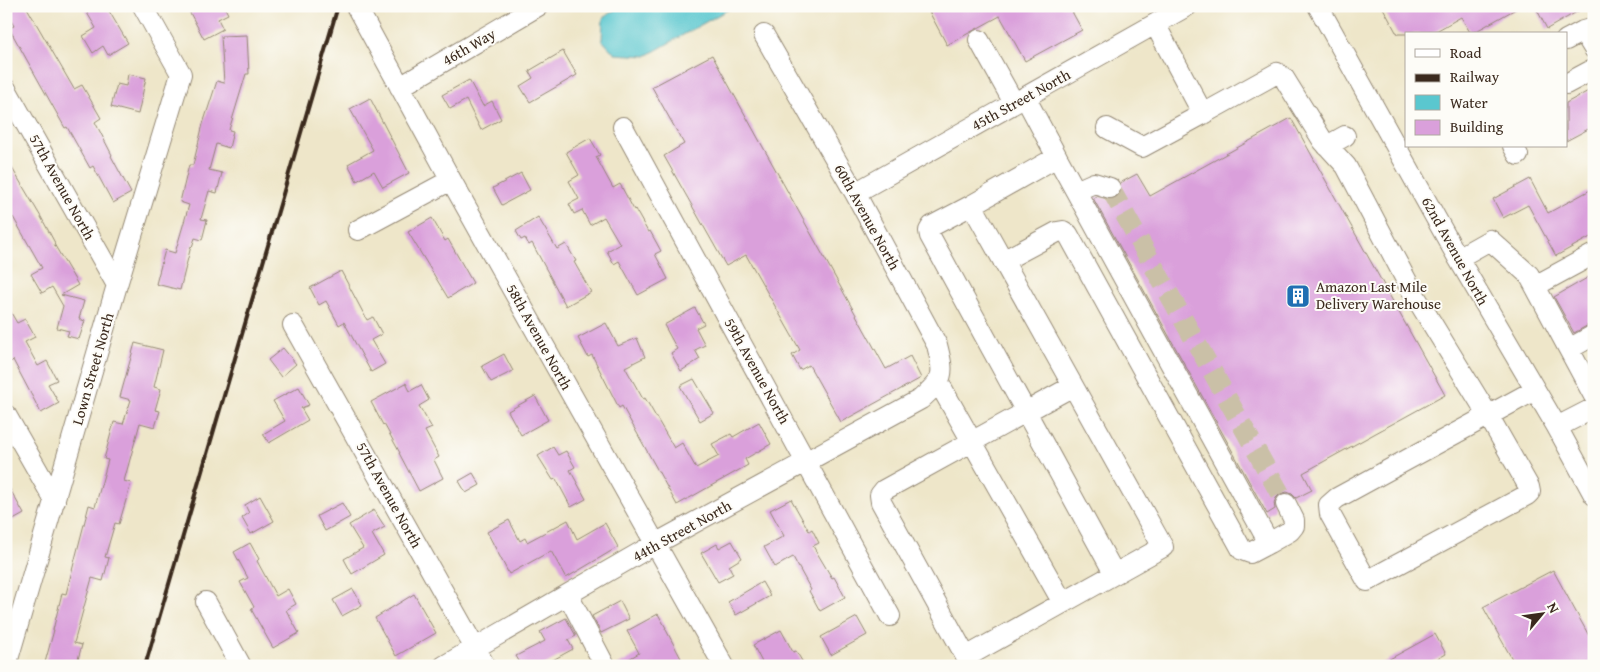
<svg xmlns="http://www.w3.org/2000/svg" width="1600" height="672" viewBox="0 0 1600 672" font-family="'Gentium Book Plus',serif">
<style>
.water{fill:#5ac7cf;stroke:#4a7876}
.building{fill:#daa0db}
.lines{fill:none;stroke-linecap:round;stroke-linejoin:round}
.minor-tunnel{stroke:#cac0a7;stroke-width:20;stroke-dasharray:20 10;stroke-linecap:butt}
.minor-casing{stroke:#948874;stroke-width:22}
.minor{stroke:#fff;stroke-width:20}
.rail{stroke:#3b2a1e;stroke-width:4}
.labels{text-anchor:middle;stroke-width:4;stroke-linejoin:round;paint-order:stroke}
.street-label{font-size:15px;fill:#3b2a1e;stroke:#fdfcf7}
.poi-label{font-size:15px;fill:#3b2a1e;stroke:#fdfcf7;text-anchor:start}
</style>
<rect width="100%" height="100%" fill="#fdfcf7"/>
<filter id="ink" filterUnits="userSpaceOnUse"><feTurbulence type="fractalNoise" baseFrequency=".02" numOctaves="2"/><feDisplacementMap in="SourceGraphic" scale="10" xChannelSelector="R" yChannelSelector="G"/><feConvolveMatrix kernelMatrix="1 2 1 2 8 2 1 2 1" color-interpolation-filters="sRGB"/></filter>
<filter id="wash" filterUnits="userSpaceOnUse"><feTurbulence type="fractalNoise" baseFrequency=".0096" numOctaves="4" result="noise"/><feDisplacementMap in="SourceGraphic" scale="20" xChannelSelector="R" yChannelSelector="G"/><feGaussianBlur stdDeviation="1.12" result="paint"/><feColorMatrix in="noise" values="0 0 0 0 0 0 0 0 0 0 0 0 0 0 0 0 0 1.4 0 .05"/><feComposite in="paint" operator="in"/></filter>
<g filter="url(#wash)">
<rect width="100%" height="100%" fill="#eee6c9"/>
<path class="water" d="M620,6H734L646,56L615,54L602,40L603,18Z"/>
<g id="blocks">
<path class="building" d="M6,6H26L74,89L82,85L101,118L95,122L112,155L111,156L131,193L113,203L93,166L90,168L67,127L65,128L9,28L14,26L6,12Z
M83,6H106L128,43L108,55L103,46L93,53L83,36L96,28Z
M199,6H224L228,14L218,19L223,29L204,39L189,11Z
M926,6H1069L1082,30L1025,61L1000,16L947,45Z
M1382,6H1521L1471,34L1461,17L1431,34H1398L1397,32H1396Z
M1535,6H1587L1547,29Z
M247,35L249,74H246L229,130L233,131L229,148L216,144L209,170L222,173L217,193L209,191L201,219L207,220L202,240L195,238L192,247L191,246L180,290L156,284L165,250L175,253L189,205L180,202L189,165H193L203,124L217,81L224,83L221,36Z
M563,51L577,75L530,102L520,86L533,78L529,71Z
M712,55L886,369L910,356L921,378L841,422L809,365L800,370L792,355L800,350L746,255L726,266L664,156L684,144L652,87Z
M128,74L146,78L138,114L111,107L117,84L126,86Z
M469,80L483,106L492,101L501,119L481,130L466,100L450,109L442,95Z
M1594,88V126L1566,141V103Z
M370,98L409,173L383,187L374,171L357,181L348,164L373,150L350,109Z
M1291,118L1445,395L1303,473L1312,490L1296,498L1292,494L1287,492L1280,494L1276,498L1274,503L1275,509L1267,514L1093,198L1096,196L1112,200L1118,197L1121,191L1120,183L1137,174L1150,196Z
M590,138L600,155L596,157L613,188L620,184L634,210L635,209L648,232L650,231L661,251L655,254L668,279L638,295L619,261L614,264L607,251L620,244L604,217L590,225L582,210L574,214L569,204L579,199L569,181L579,175L566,152Z
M6,158L41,217L55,243L54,244L78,285L61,295L84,301L79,319L85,321L79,339L67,336L69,331L57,328L63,306L52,287L42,293L31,274L42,268L13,217L6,221Z
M521,173L530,190L502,205L493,188Z
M1530,179L1548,213L1594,188V235L1556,256L1528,205L1503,218L1493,199Z
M538,217L557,249L566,244L576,261L574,262L591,292L566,306L532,243L529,245L525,238L521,240L516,231Z
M432,218L445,241L448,239L473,283L448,298L408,232Z
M341,271L367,320L373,317L382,334L371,340L385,364L371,372L344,322L339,325L326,301L319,305L310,288Z
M1594,274V322L1574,333L1554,297Z
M6,304L17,323L25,319L35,337L25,342L38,366L47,361L57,380L48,384L59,403L41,413L13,360L11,362L6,353Z
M695,308L704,324L696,328L705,345L695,350L700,359L681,371L671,353L677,349L664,325Z
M606,323L618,346L637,338L645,357L625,367L643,399L645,398L674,448L682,443L696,468L719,456L712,444L731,434L733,437L759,422L771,444L745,459L748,465L677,505L622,406L619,408L592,355L588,357L578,338Z
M135,343L163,350L154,387L161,389L155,410L160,411L155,427L140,423L124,481L131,483L119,524L115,523L105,557L109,558L103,581L92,578L74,643L82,645L76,666H44L54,630H53L62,593L66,594L89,505L95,507L108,460L104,459L114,422L123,424L131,400L120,397Z
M283,348L296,364L281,377L268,360Z
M504,354L513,371L491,382L482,366Z
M694,379L714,413L700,421L680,386Z
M406,383L410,391L421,385L429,400L419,406L432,428L425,431L439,457L434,460L443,478L419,491L399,453H400L384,424L383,425L371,402Z
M299,387L309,405L301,408L308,420L269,443L263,434L285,421L273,401Z
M535,396L548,420L521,435L508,411Z
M553,447L558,455L566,451L575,467L570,470L586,499L571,507L556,479L553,480L538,456Z
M473,473L480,485L466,493L459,481Z
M6,482L24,514L6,524Z
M260,496L274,521L251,534L242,518L249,513L245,505Z
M791,499L809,531L812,529L819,543L813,546L832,578L834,577L845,597L820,611L809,591L811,590L793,557L775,567L764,547L784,536L770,510Z
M342,503L350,517L325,531L317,516Z
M374,510L385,527L372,534L384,555L352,574L344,559L363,548L349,525Z
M509,520L520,541L525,538L527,542L568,520L577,539L605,523L618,547L566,578L551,551L509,574L487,532Z
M732,541L742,558L729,566L733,574L718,582L701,553L717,544L719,548Z
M250,543L259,559L257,561L276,596L288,589L296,604L286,610L299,633L273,648L251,609L254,607L240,582L248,578L234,552Z
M1553,570L1594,645V666H1516L1483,607Z
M762,582L770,596L736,615L728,602Z
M353,589L362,605L342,616L333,600Z
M414,594L436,633L396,656L375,618Z
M620,601L629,619L601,633L592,616Z
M658,614L666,628H665L685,666H617L639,653L627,631Z
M857,617L867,635L831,655L821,637Z
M566,618L576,636L568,640L573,649L542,666H522L516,656L545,641L540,632Z
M781,630L793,652L796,651L805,666H764L753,645Z
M1435,634L1446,654L1425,666H1377Z"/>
</g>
</g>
<g filter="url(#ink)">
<use href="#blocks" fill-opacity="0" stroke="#948874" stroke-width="1"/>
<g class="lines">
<path class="minor-tunnel" d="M1110,188L1286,504"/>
<g class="minor-casing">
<path id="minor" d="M356,6L451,180L724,666
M1318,6L1458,258L1557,427L1594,495
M1155,24L1203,114L1277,73L1284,78L1323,141L1346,166L1412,291L1488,415L1529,487L1530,492L1527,495L1367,581L1330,514L1329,505L1337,498L1535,390
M1583,31L1594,49
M979,40L1014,103
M1566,40L1583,31L1594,28
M1566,84L1594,69
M400,87L538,6
M6,89L117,285
M1025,97L1057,157L972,205L1163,547L966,657L881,502L880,495L884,490L1073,386
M623,127L890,616
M1107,128L1142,147L1203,114
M1327,146L1345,136
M1513,146L1518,155
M1076,191L1094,183L1110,188
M855,193L1187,6
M972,205L932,226L929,231L930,236L1114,573
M358,230L451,180
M1458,258L1490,240L1529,275L1594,396
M1003,261L1057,232L1063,231L1068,234L1242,550L1250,553L1269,543L1057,157
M1535,286L1594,254
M293,325L485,666
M1569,349L1594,335
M939,383L1063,603
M6,415L55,501
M1557,427L1594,408
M1269,543L1290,531L1294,526V520L1286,504
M568,595L605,666
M206,602L241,666
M6,666L117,285L181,74L143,6
M444,666L655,544L921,399C944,378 945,376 937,345L855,193L764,35"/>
</g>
<use href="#minor" class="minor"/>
<path class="rail" d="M145,666L338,6"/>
</g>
</g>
<defs>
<g id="building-square" transform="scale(1.25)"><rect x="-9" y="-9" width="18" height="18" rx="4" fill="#1f6fb2" stroke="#fdfcf7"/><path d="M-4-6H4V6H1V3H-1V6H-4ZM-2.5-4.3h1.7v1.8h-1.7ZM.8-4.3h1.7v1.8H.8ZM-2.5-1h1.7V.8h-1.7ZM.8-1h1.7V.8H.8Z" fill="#fff"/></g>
</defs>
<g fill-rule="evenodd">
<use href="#building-square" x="1298" y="296"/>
</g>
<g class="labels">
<g class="street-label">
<text transform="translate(469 47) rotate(-30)" y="5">46th Way</text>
<text transform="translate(1021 100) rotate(-29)" y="5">45th Street North</text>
<text transform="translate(62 187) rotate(61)" y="5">57th Avenue North</text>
<text transform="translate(867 217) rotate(61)" y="5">60th Avenue North</text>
<text transform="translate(1455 251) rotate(61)" y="5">62nd Avenue North</text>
<text transform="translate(539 337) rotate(61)" y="5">58th Avenue North</text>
<text transform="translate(93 369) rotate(-74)" y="5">Lown Street North</text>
<text transform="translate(757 371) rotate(61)" y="5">59th Avenue North</text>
<text transform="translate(389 495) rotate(61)" y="5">57th Avenue North</text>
<text transform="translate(682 531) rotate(-29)" y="5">44th Street North</text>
</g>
<g class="poi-label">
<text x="1316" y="292">Amazon Last Mile<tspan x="1316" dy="17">Delivery Warehouse</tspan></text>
</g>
</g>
<rect width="1600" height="672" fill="none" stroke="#fdfcf7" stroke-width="25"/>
<rect x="1405" y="32" width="162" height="115" fill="#fdfcf7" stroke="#afa8a0"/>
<rect x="1415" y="49" width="25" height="8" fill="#ffffff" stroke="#afa8a0"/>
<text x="1450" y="58" font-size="15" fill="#3b2a1e">Road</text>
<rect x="1415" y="74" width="25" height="8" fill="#3b2a1e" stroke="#afa8a0"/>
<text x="1450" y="82" font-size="15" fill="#3b2a1e">Railway</text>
<rect x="1415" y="95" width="25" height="15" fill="#5ac7cf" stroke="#afa8a0"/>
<text x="1450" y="108" font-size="15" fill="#3b2a1e">Water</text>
<rect x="1415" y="120" width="25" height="15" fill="#daa0db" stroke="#afa8a0"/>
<text x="1450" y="132" font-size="15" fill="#3b2a1e">Building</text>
<g transform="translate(1542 614) rotate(61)" stroke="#fdfcf7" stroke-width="4" paint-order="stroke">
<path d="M0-4L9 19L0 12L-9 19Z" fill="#3b2a1e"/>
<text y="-8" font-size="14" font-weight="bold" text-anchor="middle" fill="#3b2a1e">N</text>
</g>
</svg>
